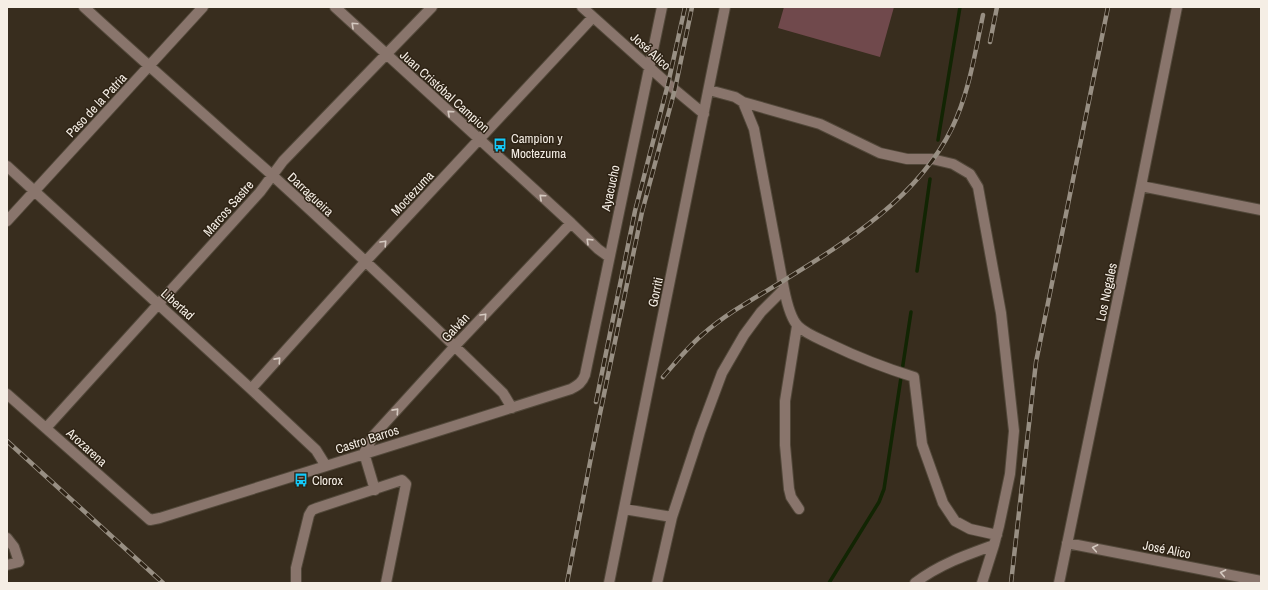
<svg xmlns="http://www.w3.org/2000/svg" width="1268" height="590" viewBox="0 0 1268 590" font-family="'Archivo Narrow',sans-serif">
<style>
.green{fill:#70494c}
.lines{fill:none;stroke-linecap:round;stroke-linejoin:round}
.stream{stroke:#122503;stroke-width:3.5}
.minor-casing{stroke:#52483a;stroke-width:12}
.minor{stroke:#89756c;stroke-width:10}
.rail-casing{stroke:#988f83;stroke-width:4.5}
.rail{stroke:#2e2315;stroke-width:3;stroke-dasharray:9;stroke-linecap:butt}
.oneway{stroke:#d5cac1}
.labels{text-anchor:middle;stroke-width:3;stroke-linejoin:round;paint-order:stroke}
.street-label{font-size:13px;fill:#f5eee5;stroke:#2e2315}
.poi-label{font-size:13px;fill:#f5eee5;stroke:#2e2315;text-anchor:start}
</style>
<rect width="100%" height="100%" fill="#382d1e"/>
<path class="green" d="M784,7H894L880,57L778,28Z"/>
<g class="lines">
<path class="stream" d="M938,140L960,7
M917,271L930,179
M829,583L879,502L884,489L911,312"/>
<g class="minor-casing">
<path id="minor" d="M84,7C146,64 209,119 272,175C350,246 427,319 503,393L512,408
M335,7L571,223L598,249L609,257
M582,7L668,84L704,114
M709,90L735,97L743,102L754,129L784,289
M743,102L820,124L880,153L907,159H932L953,164L970,174L978,187L1001,313L1014,431L1010,474L999,526L994,545C966,555 938,565 915,583
M7,166L251,389L316,450L326,466
M1141,186L1261,210
M7,221L203,7
M797,326L785,401V445L789,489L791,497L799,509
M251,389L365,262L593,17
M7,394L150,520L160,518C297,476 434,432 571,389C578,385 582,383 585,375L662,7
M46,428L260,192L283,161L432,7
M364,453L374,435L455,346L571,223
M364,453L375,490
M624,509L672,517
M7,538L14,547L19,562L7,565
M1067,543L1261,581
M296,583V568L309,515L312,510L317,508L402,480L406,484L386,583
M609,583L725,7
M657,583L672,517L700,432L722,373L744,335L761,312L784,289C786,299 790,318 798,326C806,334 820,339 830,344C857,357 885,368 914,377L922,444L943,503L955,521L970,529L997,535
M982,583L994,545
M1059,583L1141,186L1177,7"/>
</g>
<use href="#minor" class="minor"/>
<g class="rail-casing">
<path id="rail" d="M990,42L997,7
M663,377C675,363 688,347 702,335C727,313 755,298 783,281C846,242 918,198 952,128C969,93 975,53 983,15
M596,402L635,211L668,84L685,7
M7,441L163,583
M567,583L592,452L642,212L675,89L692,7
M1011,583L1036,362L1108,7"/>
</g>
<use href="#rail" class="rail"/>
</g>
<defs><path id="oneway-chevron" d="M-2-3.5L2.5 0L-2 3.5" fill="none" stroke-width="1.6" stroke-linecap="round" stroke-linejoin="round"/></defs>
<g class="oneway">
<use href="#oneway-chevron" transform="translate(354 25) rotate(-137)"/>
<use href="#oneway-chevron" transform="translate(450 113) rotate(-138)"/>
<use href="#oneway-chevron" transform="translate(542 197) rotate(-138)"/>
<use href="#oneway-chevron" transform="translate(589 241) rotate(-136)"/>
<use href="#oneway-chevron" transform="translate(384 243) rotate(-47)"/>
<use href="#oneway-chevron" transform="translate(484 316) rotate(-47)"/>
<use href="#oneway-chevron" transform="translate(278 360) rotate(-48)"/>
<use href="#oneway-chevron" transform="translate(396 411) rotate(-48)"/>
<use href="#oneway-chevron" transform="translate(1095 548) rotate(-169)"/>
<use href="#oneway-chevron" transform="translate(1223 573) rotate(-169)"/>
</g>
<defs>
<g id="bus-bare" transform="scale(1.08)"><path d="M-5-6H5V4H4V6H2V4H-2V6H-4V4H-5ZM-3.5-4V0h7V-4ZM-3.5 1.2v1.5H-2V1.2ZM2 1.2v1.5H3.5V1.2Z" fill="#13cafb" stroke="#2e2315" stroke-width="2.5" paint-order="stroke"/></g>
</defs>
<g fill-rule="evenodd">
<use href="#bus-bare" x="500" y="145"/>
<use href="#bus-bare" x="301" y="480"/>
</g>
<g class="labels">
<g class="street-label">
<text transform="translate(651 51) rotate(42)" y="5">José Alico</text>
<text transform="translate(445 91) rotate(42)" y="5">Juan Cristóbal Campion</text>
<text transform="translate(96 105) rotate(-47)" y="5">Paso de la Patria</text>
<text transform="translate(610 188) rotate(-78)" y="5">Ayacucho</text>
<text transform="translate(412 193) rotate(-47)" y="5">Moctezuma</text>
<text transform="translate(311 194) rotate(43)" y="5">Darragueira</text>
<text transform="translate(228 208) rotate(-49)" y="5">Marcos Sastre</text>
<text transform="translate(655 292) rotate(-78)" y="5">Gorriti</text>
<text transform="translate(1106 292) rotate(-78)" y="5">Los Nogales</text>
<text transform="translate(178 304) rotate(42)" y="5">Libertad</text>
<text transform="translate(455 327) rotate(-47)" y="5">Galván</text>
<text transform="translate(367 439) rotate(-18)" y="5">Castro Barros</text>
<text transform="translate(87 447) rotate(42)" y="5">Arozarena</text>
<text transform="translate(1167 549) rotate(11)" y="5">José Alico</text>
</g>
<g class="poi-label">
<text x="511" y="143">Campion y<tspan x="511" dy="15">Moctezuma</tspan></text>
<text x="312" y="485">Clorox</text>
</g>
</g>
<rect width="1268" height="590" fill="none" stroke="#f5eee5" stroke-width="16"/>
</svg>
